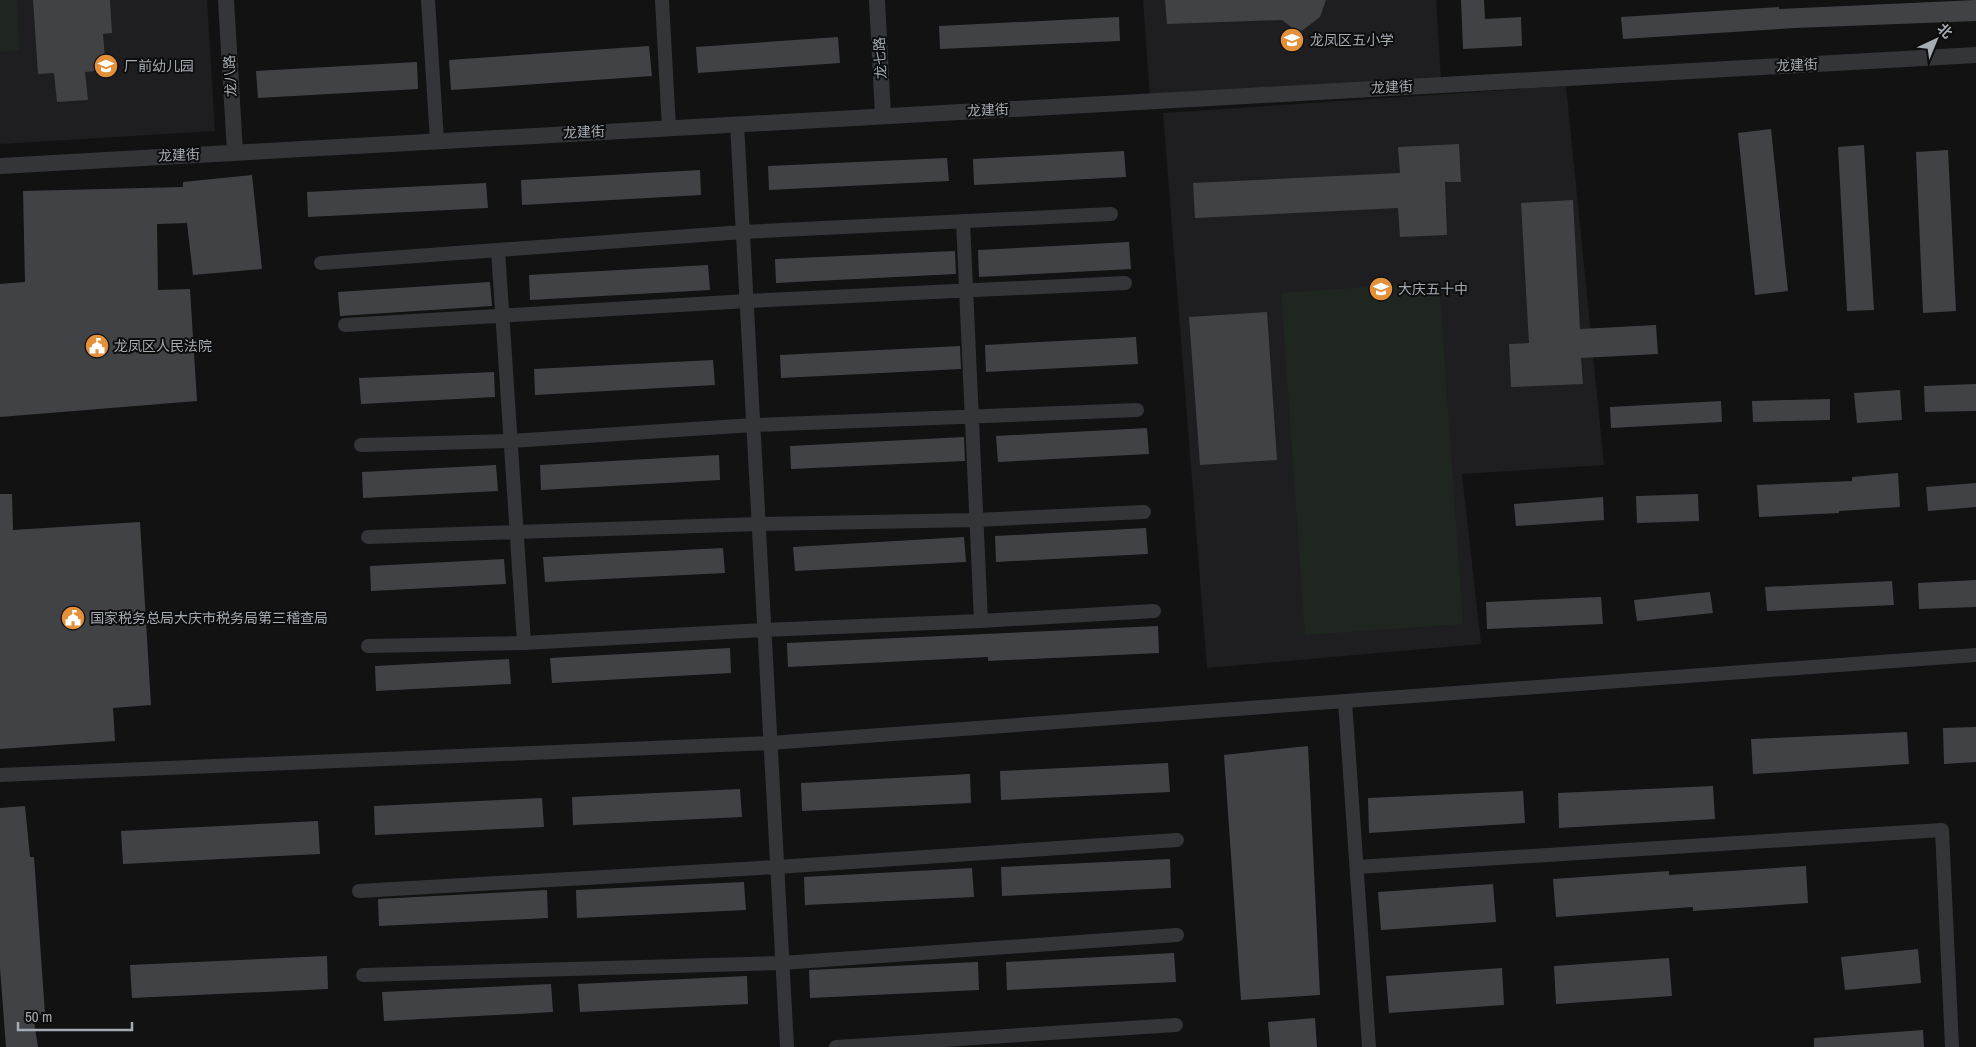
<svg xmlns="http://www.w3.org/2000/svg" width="1976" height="1047" viewBox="0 0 1976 1047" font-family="'Archivo Narrow','Noto Sans SC',sans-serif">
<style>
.built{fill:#1e1e20}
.green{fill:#1f261f}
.building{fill:#414246}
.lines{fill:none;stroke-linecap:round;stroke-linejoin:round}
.minor{stroke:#333538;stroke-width:14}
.tertiary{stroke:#333538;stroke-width:16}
.labels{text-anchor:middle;stroke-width:4;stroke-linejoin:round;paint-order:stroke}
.poi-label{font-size:14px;fill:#a4abb3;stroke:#0d0d0e;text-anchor:start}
.street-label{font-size:14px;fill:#a4abb3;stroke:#0d0d0e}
</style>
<rect width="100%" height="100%" fill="#121213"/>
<path class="built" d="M0,0H207L215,131L0,144Z
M1143,0H1436L1441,79L1150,99Z
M1566,86L1604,465L1462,474L1481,644L1207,668L1163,113Z"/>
<path class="green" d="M0,0H17L19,50L0,52Z
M1439,282L1463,624L1305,635L1281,293Z"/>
<path class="building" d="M33,0H110L112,33L103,34L106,70L85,72L88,100L57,102L54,73L38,74Z
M1165,0H1326L1320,17L1299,33L1282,20L1167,24Z
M1461,0H1484L1485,19L1521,17L1522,46L1463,49Z
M1976,0V21L1795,28L1623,39L1621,17L1779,7V9Z
M1119,17L1120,41L940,49L939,26Z
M838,37L840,63L698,73L696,47Z
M649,46L652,76L451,90L449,60Z
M417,62L418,89L258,98L256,71Z
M1771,129L1788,291L1755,295L1738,133Z
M1459,144L1461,182H1445L1447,235L1400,237L1398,208L1195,218L1193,183L1400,173L1398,147Z
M1864,145L1874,310L1847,311L1838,147Z
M1948,150L1956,311L1923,313L1916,152Z
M1124,151L1126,177L974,185L973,159Z
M947,158L949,181L769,190L768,166Z
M700,170L701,195L522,205L521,180Z
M252,175L262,269L193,275L187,223L157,224L158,290L190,289L197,401L0,417V284L25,282L23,191L183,187V182Z
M486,183L488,208L308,217L307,192Z
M1573,200L1580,329L1656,325L1658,354L1581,358L1583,384L1511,387L1509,344L1529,343L1521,203Z
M1129,242L1131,269L979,277L978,250Z
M955,251L956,274L776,283L775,259Z
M708,265L710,290L530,300L529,275Z
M490,282L492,306L340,316L338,292Z
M1267,312L1277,460L1200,465L1189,317Z
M1136,337L1138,364L986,372L985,345Z
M960,346L961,369L781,378L780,355Z
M713,360L715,385L535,395L534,369Z
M494,372L495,397L361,404L359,378Z
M1976,384V411L1925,412L1924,386Z
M1900,390L1902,420L1857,423L1854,393Z
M1830,399V420L1753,422L1752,401Z
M1721,401L1722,422L1611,428L1610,407Z
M1147,428L1149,454L998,462L996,436Z
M964,437L965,461L791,469L790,446Z
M719,455L720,480L541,490L540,465Z
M496,465L498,491L363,498L362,472Z
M1898,473L1900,507L1839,511V513L1759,517L1757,485L1852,481V477Z
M1976,483V507L1928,511L1926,487Z
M0,494H12L13,530L140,522L151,705L113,708L115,741L0,749Z
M1698,494L1699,521L1637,523L1636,496Z
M1603,497L1604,520L1516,526L1514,504Z
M1146,528L1148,554L996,562L995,536Z
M964,537L966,562L795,571L793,547Z
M723,548L725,573L545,582L543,557Z
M504,559L506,584L371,591L370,566Z
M1976,580V607L1919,609L1918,583Z
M1892,581L1894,605L1767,611L1765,587Z
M1710,592L1713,613L1637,621L1634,600Z
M1601,597L1603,624L1487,629L1486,602Z
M1158,626L1159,653L988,661V657L788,667L787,643Z
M730,648L731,673L552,683L550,658Z
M509,659L511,684L376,691L375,666Z
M1976,727V762L1944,764L1943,728Z
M1907,732L1909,764L1753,774L1751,739Z
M1308,746L1320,995L1241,1000L1224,755Z
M1168,763L1170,792L1001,800L1000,771Z
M970,774L971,803L802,811L801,783Z
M1713,786L1715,819L1559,828L1558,793Z
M740,789L742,817L573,825L572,797Z
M1523,791L1525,823L1369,833L1368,798Z
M542,798L544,827L375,835L374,806Z
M25,806L30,857H34L45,1014L33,1016L38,1047H6L0,968V808Z
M318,821L320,854L123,864L121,831Z
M1170,859L1171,888L1002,896L1001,867Z
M1806,866L1808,903L1693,911V907L1556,917L1553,879L1669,871V875Z
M972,868L974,897L805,905L804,877Z
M744,882L746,910L577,918L576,890Z
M1493,884L1496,922L1381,930L1378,892Z
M547,890L548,918L379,926L378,899Z
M1918,949L1921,983L1845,990L1841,957Z
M1174,953L1176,982L1007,990L1006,962Z
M327,956L328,989L132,998L130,965Z
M1669,958L1672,996L1556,1004L1554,966Z
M978,962L979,990L810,998L809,970Z
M1502,968L1504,1005L1389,1013L1386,976Z
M747,976L748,1004L580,1012L578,984Z
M551,984L553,1012L384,1021L382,992Z
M1315,1018L1317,1047H1270L1268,1022Z
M1923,1030L1924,1047H1814V1038Z"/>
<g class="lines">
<path class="minor" d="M428,0L437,141
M662,0L669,128
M737,124L787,1047
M963,221L981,621
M498,250L524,643
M321,263L743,232L1111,214
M345,325L747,301L1125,283
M361,445L511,441L753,425L1137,410
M368,537L759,524L976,520L1144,512
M368,646L524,643L764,630L981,621L1154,611
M1345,701L1369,1047
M0,775L770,743L1976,655
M1357,867L1942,830L1952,1047
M359,891L777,867L1177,840
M363,975L782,963L1177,935
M836,1047L1176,1025"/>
<path class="tertiary" d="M226,0L235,152
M877,0L883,116
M0,166L1976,55"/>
</g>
<defs>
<g id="school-disc" transform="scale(1.25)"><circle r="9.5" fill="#e3903a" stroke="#0d0d0e"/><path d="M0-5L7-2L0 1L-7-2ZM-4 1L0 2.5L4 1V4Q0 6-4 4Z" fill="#fff"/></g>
<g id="civic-disc" transform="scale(1.25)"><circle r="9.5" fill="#e3903a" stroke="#0d0d0e"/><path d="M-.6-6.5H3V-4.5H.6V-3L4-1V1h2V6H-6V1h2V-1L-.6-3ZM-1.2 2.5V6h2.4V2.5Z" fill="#fff"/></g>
</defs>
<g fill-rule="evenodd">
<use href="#school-disc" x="1292" y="40"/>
<use href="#school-disc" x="106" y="66"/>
<use href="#school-disc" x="1381" y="289"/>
<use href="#civic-disc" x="97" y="346"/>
<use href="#civic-disc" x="73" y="618"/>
</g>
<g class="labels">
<g class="poi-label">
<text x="1310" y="45">龙凤区五小学</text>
<text x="124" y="71">厂前幼儿园</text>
<text x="1398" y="294">大庆五十中</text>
<text x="114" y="351">龙凤区人民法院</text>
<text x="90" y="623">国家税务总局大庆市税务局第三稽查局</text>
</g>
<g class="street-label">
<text transform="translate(880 58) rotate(-93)" y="5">龙七路</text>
<text transform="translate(1797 65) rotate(-3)" y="5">龙建街</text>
<text transform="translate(230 76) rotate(-93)" y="5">龙八路</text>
<text transform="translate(1392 87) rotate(-3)" y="5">龙建街</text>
<text transform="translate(988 110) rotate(-3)" y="5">龙建街</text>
<text transform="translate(584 132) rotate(-3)" y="5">龙建街</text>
<text transform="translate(179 155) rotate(-3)" y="5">龙建街</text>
</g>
</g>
<g transform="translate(1936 40) rotate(44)" stroke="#0d0d0e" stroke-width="4" paint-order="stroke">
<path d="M0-4L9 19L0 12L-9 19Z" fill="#a4abb3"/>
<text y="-8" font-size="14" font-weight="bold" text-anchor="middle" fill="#a4abb3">北</text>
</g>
<path d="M18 1022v8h114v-8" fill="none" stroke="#a4abb3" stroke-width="2.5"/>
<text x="25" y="1022" font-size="15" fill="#a4abb3" stroke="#0d0d0e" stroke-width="4" paint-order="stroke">50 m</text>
</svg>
